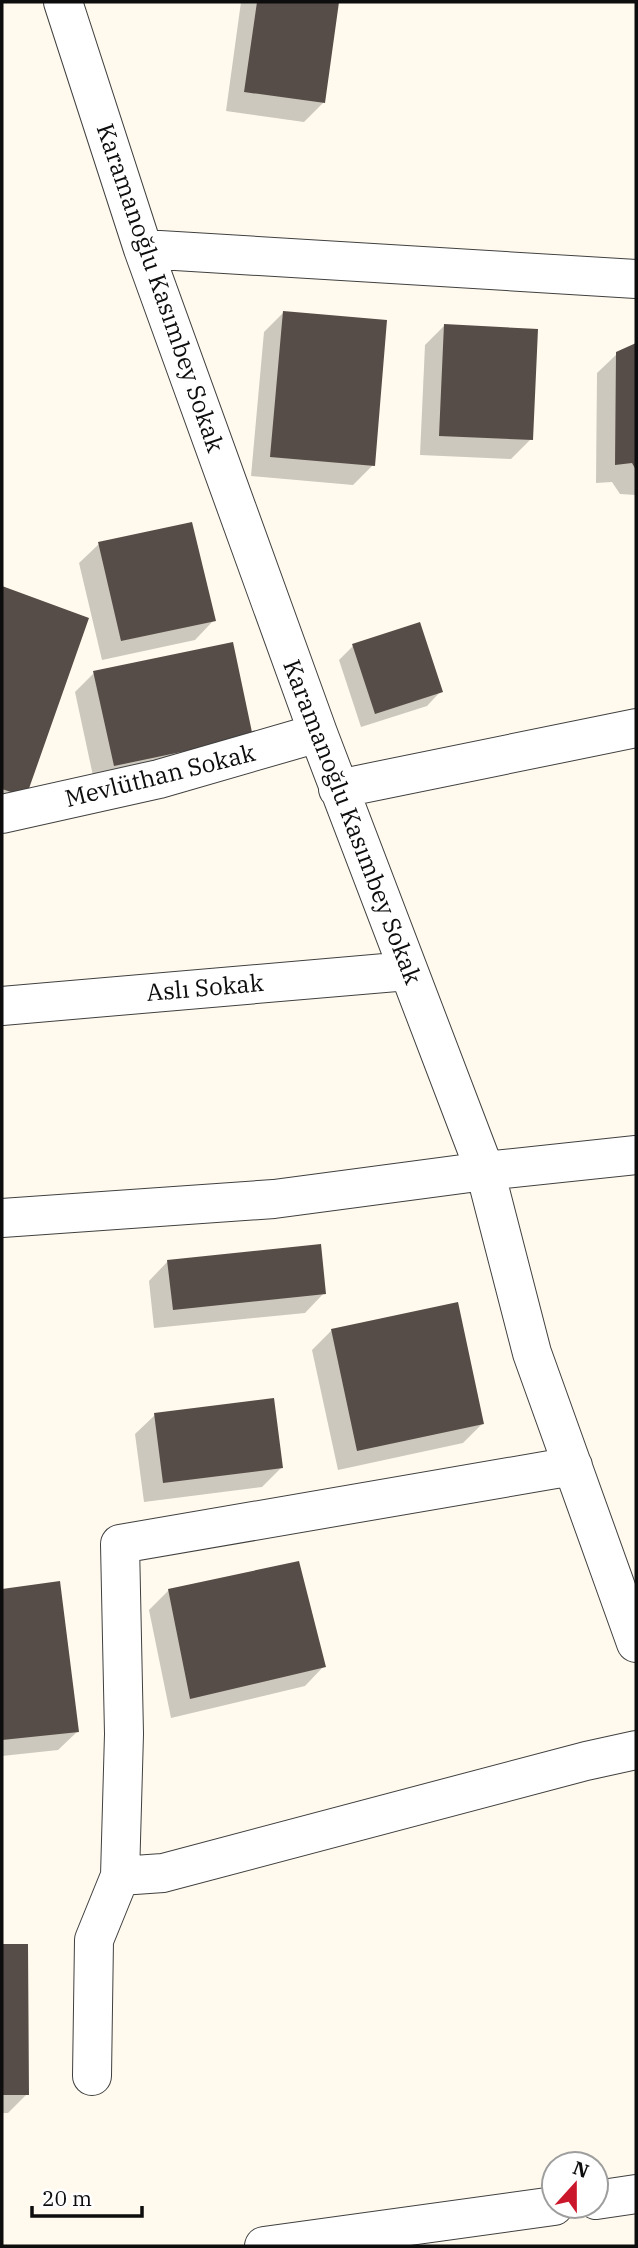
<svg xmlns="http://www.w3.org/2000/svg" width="638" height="2248" viewBox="0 0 638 2248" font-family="'IBM Plex Serif',serif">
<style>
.shadow{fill:#0003}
.building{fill:#574d48}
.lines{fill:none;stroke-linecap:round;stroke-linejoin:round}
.minor-casing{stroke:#404040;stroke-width:40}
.minor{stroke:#fff;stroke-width:38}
.labels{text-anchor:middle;stroke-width:7;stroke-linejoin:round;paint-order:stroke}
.street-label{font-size:24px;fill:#0d0d0d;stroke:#fff}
</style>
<rect width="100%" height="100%" fill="#fffaed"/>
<path class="shadow" d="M241,2H337L323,103L304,122L226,111Z
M284,312L373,465L353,485L251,476L264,332Z
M445,325L531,439L511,459L420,455L425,345Z
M636,345V495L620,494L612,482L596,483L597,373L617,354Z
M99,544L214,620L195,640L102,660L79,563Z
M2,588L87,619L2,819Z
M353,646L441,691L427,706L361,727L339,660Z
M94,673L251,736L95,785L75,692Z
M168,1261L324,1293L305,1313L154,1328L149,1281Z
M332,1330L482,1424L463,1443L338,1470L312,1350Z
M155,1415L281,1468L262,1487L144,1502L135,1434Z
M58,1583L78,1731L58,1750L2,1756V1591Z
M169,1590L324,1666L305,1686L171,1718L149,1610Z
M2,1946H27V2094L8,2113H2Z"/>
<path class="building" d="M257,2H339L325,103L244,92Z
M283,311L387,320L375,466L270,457Z
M444,324L538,329L533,440L439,436Z
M636,343V470L632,463L615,465L616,352Z
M192,522L216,621L121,641L98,542Z
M2,586L89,618L26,797L2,789Z
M420,622L443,692L375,714L352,644Z
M233,642L253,737L114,766L93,671Z
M321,1244L326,1294L173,1310L167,1260Z
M458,1302L484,1424L357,1451L331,1329Z
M274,1398L283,1468L163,1483L154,1413Z
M299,1561L326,1667L190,1699L168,1589Z
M60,1581L79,1732L2,1740V1589Z
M2,1944H28L29,2095H2Z"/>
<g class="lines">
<g class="minor-casing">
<path id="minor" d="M63,2L143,249L318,733L485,1171L532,1353L636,1643
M143,249L636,279
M338,789L636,728
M2,814L159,779L318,733
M2,1006L408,971
M2,1218L274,1199L485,1171L636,1155
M573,1466L120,1544L124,1734L120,1876L163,1873L586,1761L636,1750
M92,2076L94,1940L120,1876
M596,2200L636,2194
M264,2246L554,2206"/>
</g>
<use href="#minor" class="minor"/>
</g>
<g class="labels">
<g class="street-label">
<text transform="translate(160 288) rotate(71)" y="8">Karamanoğlu Kasımbey Sokak</text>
<text transform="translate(160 776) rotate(-14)" y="8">Mevlüthan Sokak</text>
<text transform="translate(352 822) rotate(69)" y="8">Karamanoğlu Kasımbey Sokak</text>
<text transform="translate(205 988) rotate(-5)" y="8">Aslı Sokak</text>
</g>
</g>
<rect width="638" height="2248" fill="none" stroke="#0d0d0d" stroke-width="7"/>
<g transform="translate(575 2185) rotate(21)"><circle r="33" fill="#ffffff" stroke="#9e9e9e" stroke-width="2"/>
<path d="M0-5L12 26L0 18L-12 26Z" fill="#cb172b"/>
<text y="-10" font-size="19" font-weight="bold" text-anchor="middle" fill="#0d0d0d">N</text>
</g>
<path d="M32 2206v10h110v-10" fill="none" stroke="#0d0d0d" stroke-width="3.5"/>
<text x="42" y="2206" font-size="21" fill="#0d0d0d" stroke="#ffffff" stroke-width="5" paint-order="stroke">20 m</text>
</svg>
